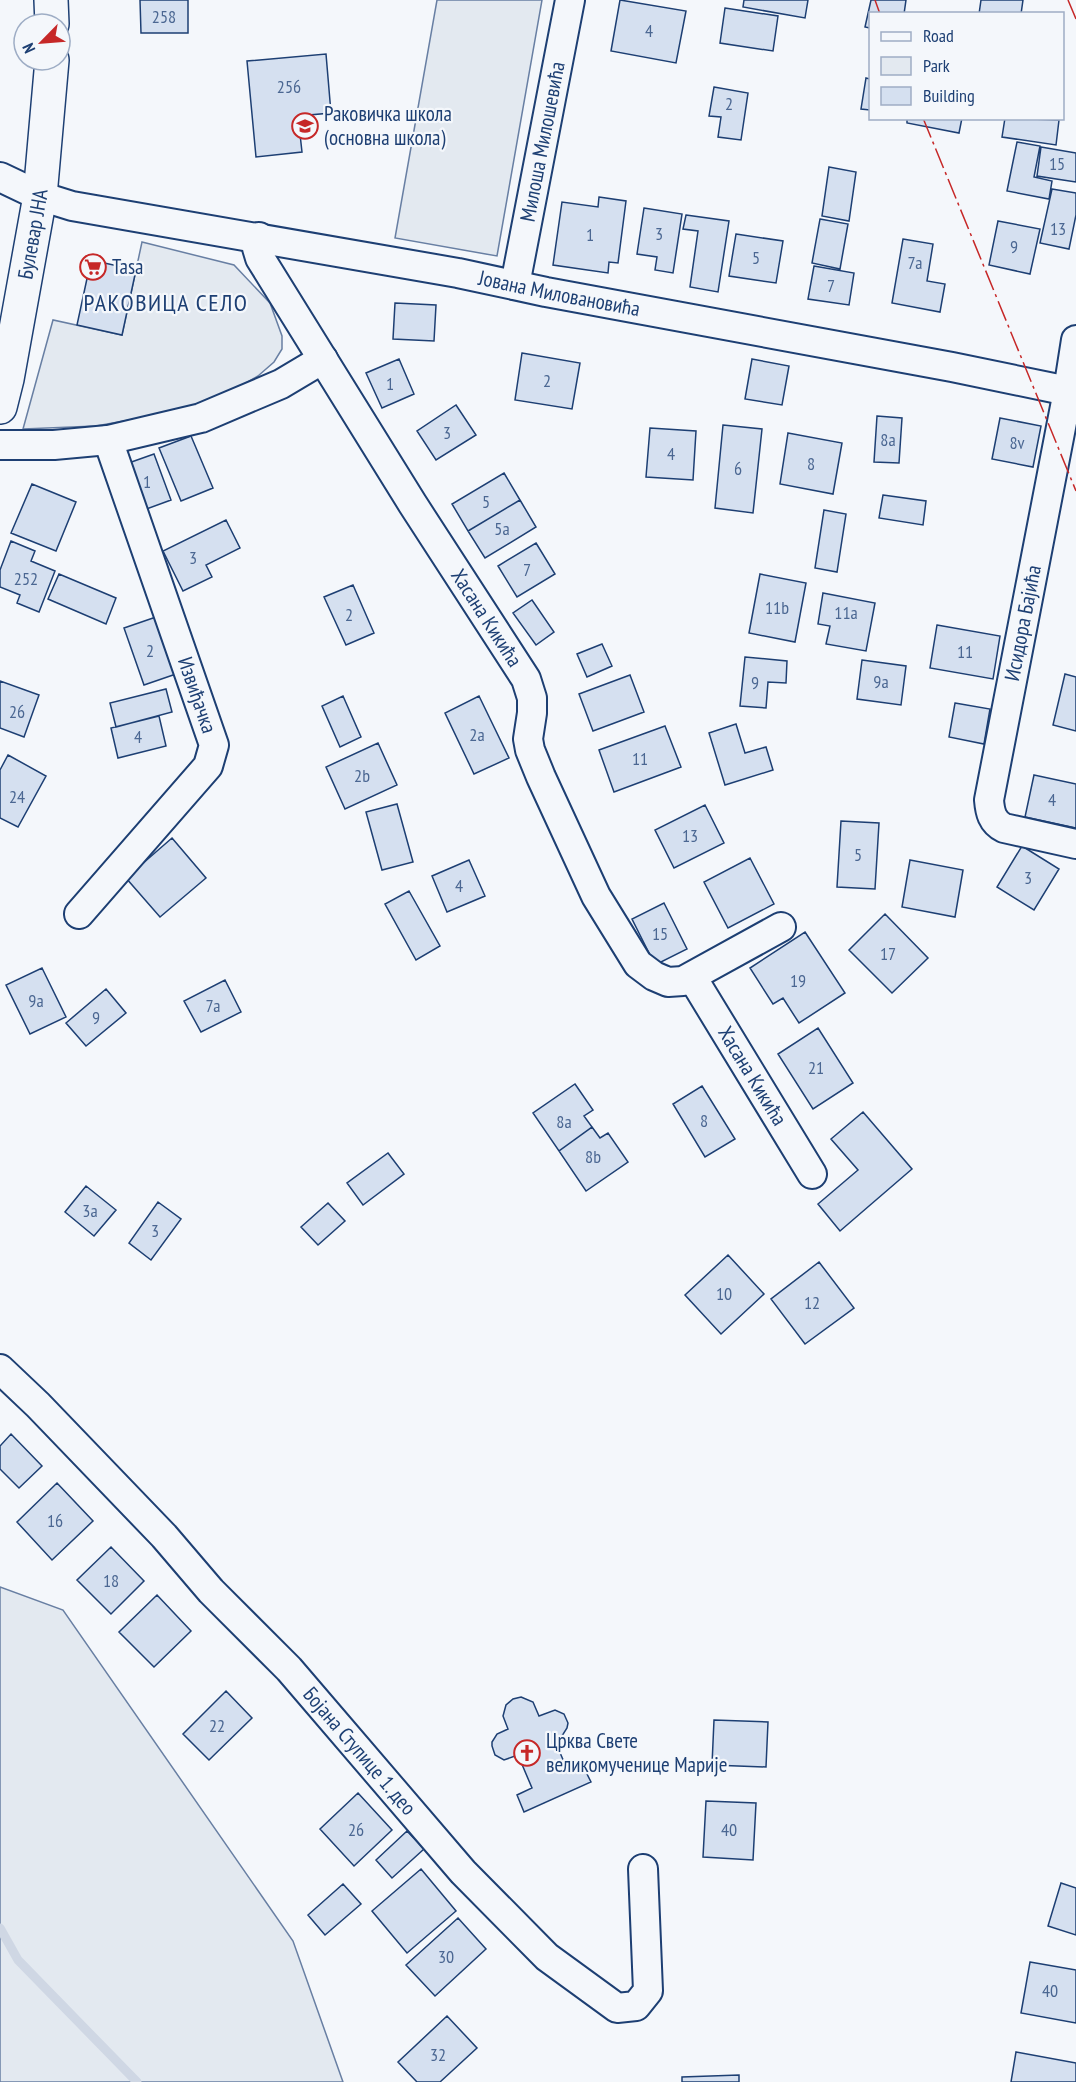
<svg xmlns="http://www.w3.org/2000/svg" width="1076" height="2082" viewBox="0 0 1076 2082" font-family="'PT Sans Narrow',sans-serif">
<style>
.green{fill:#e3e9f0;stroke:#687fa3;stroke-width:1.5}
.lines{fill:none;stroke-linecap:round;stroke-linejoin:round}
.stream{stroke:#cfd7e4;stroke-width:9}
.building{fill:#d5e0f0;stroke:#1d3f73;stroke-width:1.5}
.minor-casing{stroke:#1d3f73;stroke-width:32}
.secondary-casing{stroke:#1d3f73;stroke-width:36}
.minor{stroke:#f4f7fb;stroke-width:28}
.secondary{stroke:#f4f7fb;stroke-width:33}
.power{stroke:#c62828;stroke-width:1.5;stroke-dasharray:21 4.5 3 4.5;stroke-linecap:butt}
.labels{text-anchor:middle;stroke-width:4.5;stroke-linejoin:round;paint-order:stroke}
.number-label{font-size:18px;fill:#4b6792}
.poi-label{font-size:21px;fill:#1d3f73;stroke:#f4f7fb;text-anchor:start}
.street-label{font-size:21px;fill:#1d3f73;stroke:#f4f7fb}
.quarter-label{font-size:24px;letter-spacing:1.5px;fill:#1d3f73;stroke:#f4f7fb}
</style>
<rect width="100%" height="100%" fill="#f4f7fb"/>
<path class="green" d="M437,0H542L497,256L395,238Z
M142,242L234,265L270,303L282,336V349L274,362L258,376L227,394L174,412L96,426L23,429L53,320L122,335Z
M0,1587L63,1610L293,1941L343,2082H0Z"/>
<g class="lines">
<path class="stream" d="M0,1928L18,1960L137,2082"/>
</g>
<path class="building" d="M140,0H188V33H141Z
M620,0L686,11L676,63L611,51Z
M744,0H808L805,18L743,7Z
M871,0H906L904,14H870V28L865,27Z
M981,0H1023L1021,14H979Z
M725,8L778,16L773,51L720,43Z
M326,54L331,113L298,116L302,152L256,157L247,61Z
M866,78L870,79V110L861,109Z
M714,87L748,93L741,140L718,137L721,117L709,116Z
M907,118H962L959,133L907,123Z
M1005,118L1059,120L1056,145L1002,137Z
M1017,142L1040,146L1034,177L1052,181L1049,199L1007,191Z
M1041,147L1076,153V182L1037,176Z
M829,167L856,172L849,221L822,216Z
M1052,189L1076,193V215L1069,249L1040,243Z
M599,197L626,201L618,263L609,262L608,273L553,265L562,202L598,207Z
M644,208L682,214L673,273L655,270L657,257L637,254Z
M686,215L729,221L718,292L690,287L698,231L683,229Z
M820,219L848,224L840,269L812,263Z
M998,221L1040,229L1030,274L989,265Z
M736,234L783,241L776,283L729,276Z
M903,239L933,244L927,281L945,284L940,312L892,303Z
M91,260L136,270L122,335L77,325Z
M814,266L854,273L849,305L808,299Z
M395,303L436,305L434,341L393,339Z
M522,353L580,363L572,409L515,400Z
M399,359L414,394L382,408L366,373Z
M752,359L789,366L782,405L745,399Z
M456,405L476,435L436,460L417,431Z
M877,416L902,418L899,463L874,462Z
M1000,418L1041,426L1033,467L992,459Z
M723,425L762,429L753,513L715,508Z
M650,428L696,431L693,480L646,477Z
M788,433L842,443L833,494L780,484Z
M191,436L213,488L181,501L159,448Z
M154,454L171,500L141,511L123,465Z
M504,473L520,500L468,531L452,504Z
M32,484L76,502L56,551L11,533Z
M883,495L926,501L923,525L879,518Z
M520,500L536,527L485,558L468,531Z
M824,510L846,514L837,572L815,568Z
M226,520L240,548L206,565L212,577L183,591L163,551Z
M11,541L35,551L31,561L55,571L39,612L17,603L20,595L0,587V570Z
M536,543L555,574L517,597L498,566Z
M59,574L116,598L106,624L48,599Z
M760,574L806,583L795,642L749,633Z
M353,585L374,633L346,645L324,597Z
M823,593L875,603L866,651L826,644L830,626L818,624Z
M532,600L554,632L536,645L513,613Z
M156,617L176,674L144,685L124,628Z
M937,625L1000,636L993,679L930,668Z
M602,644L612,666L587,677L577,654Z
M745,657L787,661L786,683L768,682L766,708L740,706Z
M862,660L906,666L901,705L857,699Z
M1065,674L1076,677V731L1053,725Z
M630,675L644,712L593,731L579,694Z
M0,681L39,695L24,737L0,728Z
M166,689L172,712L116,727L110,703Z
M343,696L361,737L340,747L322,706Z
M479,696L509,758L474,774L445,713Z
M955,703L990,709L984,744L949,737Z
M159,716L166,746L118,758L111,728Z
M736,724L745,753L766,747L773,770L725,785L709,733Z
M665,726L681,767L614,792L599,750Z
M378,743L397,785L345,809L326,767Z
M8,755L46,776L18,827L0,818V770Z
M1034,775L1076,784V828L1025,817Z
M397,804L413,862L382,870L366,812Z
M705,805L724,843L674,868L655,830Z
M841,821L879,823L875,889L837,887Z
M172,838L206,878L160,917L126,878Z
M1022,846L1059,869L1034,910L997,887Z
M750,858L774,904L728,928L704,882Z
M469,860L485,896L447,912L432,876Z
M910,860L963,870L955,917L902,907Z
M409,891L440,946L416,960L385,904Z
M664,903L687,949L655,965L632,919Z
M885,914L928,958L892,993L849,950Z
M805,932L845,993L799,1023L783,998L773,1004L750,968Z
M42,968L66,1017L30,1034L6,985Z
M225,980L241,1012L201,1032L184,1001Z
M106,989L126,1013L86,1046L66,1023Z
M818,1028L853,1083L813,1109L778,1054Z
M575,1084L593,1110L584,1116L592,1127L559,1151L533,1113Z
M702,1086L735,1139L705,1157L673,1104Z
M863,1112L912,1169L840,1231L818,1204L858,1170L831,1139Z
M592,1127L600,1138L608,1133L628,1162L586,1191L559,1151Z
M388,1153L404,1174L363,1205L347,1183Z
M86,1186L116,1210L94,1236L65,1212Z
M158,1202L181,1219L151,1260L129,1243Z
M328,1203L345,1221L318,1245L301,1227Z
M728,1255L764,1294L721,1334L685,1295Z
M819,1262L854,1308L805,1344L771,1299Z
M11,1434L42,1466L19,1488L0,1469V1446Z
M57,1483L93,1521L52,1560L17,1522Z
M111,1547L144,1581L111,1614L77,1580Z
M157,1595L191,1631L154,1667L119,1632Z
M226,1691L252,1718L209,1760L183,1734Z
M521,1697L533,1702L539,1716L555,1710L564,1714L568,1723L567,1728L562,1736L554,1739L568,1771L582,1764L591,1782L524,1812L517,1795L532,1788L518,1755L504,1760L495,1755L492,1746V1742L497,1734L508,1729L503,1716L506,1705L513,1699Z
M714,1720L768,1722L766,1767L712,1765Z
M358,1793L392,1830L354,1866L320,1829Z
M706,1801L756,1803L753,1860L703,1857Z
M407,1831L424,1849L392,1878L376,1860Z
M421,1869L456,1911L407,1953L372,1911Z
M1061,1883L1076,1888V1935L1048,1926Z
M343,1884L361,1904L325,1935L308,1915Z
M458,1918L486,1949L435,1996L406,1965Z
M1030,1962L1076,1970V2023L1021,2013Z
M447,2016L477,2048L440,2082H417L398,2062Z
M1016,2052L1076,2063V2082H1011Z
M739,2075V2082H682V2077Z"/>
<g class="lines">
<g class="minor-casing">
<g id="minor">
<path id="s1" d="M0,177L40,196L72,206L458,273L546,292L952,367L1068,391L1076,395"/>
<path id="s2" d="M259,237L257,248L260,258L412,503L526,679L532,698V713L528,739L530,750L541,777L596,896L638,964L654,976L668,982L683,981L781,927"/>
<path id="s3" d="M515,285L570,0"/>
<path d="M1076,340L1068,391L989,800C990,812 992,822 1004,828L1076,844"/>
<path d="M0,445H54L108,440L201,418L281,384L323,359"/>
<path d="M79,914L208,766L214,745L108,440"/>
<path id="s4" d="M692,977L812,1174"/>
<path id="s5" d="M0,1369L38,1405L164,1536L211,1591L289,1669L463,1872L547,1957L617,2008L636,2006L648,1991L643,1869"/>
</g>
</g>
<g class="secondary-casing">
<g id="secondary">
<path d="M51,0L52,24"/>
<path id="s6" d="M0,407L7,379L40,196L52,60"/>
</g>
</g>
<use href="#minor" class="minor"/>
<use href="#secondary" class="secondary"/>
<path class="power" d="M875,0L880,14
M1068,0L1076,19
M923,118L1076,491"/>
</g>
<defs>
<g id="school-ring" transform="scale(1.35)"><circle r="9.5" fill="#f4f7fb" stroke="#c62828" stroke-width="1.5"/><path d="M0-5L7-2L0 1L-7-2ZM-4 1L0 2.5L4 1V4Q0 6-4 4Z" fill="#c62828"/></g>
<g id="supermarket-ring" transform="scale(1.35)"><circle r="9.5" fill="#f4f7fb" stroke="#c62828" stroke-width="1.5"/><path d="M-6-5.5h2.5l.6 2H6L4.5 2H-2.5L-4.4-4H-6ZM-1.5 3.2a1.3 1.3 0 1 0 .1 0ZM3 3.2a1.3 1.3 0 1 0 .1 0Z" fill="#c62828"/></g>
<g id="church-ring" transform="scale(1.35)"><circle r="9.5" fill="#f4f7fb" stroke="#c62828" stroke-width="1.5"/><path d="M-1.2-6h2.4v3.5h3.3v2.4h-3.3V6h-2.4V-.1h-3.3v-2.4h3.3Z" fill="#c62828"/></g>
</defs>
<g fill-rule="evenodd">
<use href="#school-ring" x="305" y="126"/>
<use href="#supermarket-ring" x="93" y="267"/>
<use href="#church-ring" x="527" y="1753"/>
</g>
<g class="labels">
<g class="number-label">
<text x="164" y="23">258</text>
<text x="649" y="37">4</text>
<text x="289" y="93">256</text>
<text x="729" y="110">2</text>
<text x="1057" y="170">15</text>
<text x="1058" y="235">13</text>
<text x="659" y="240">3</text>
<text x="590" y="241">1</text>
<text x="1014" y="253">9</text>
<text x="756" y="264">5</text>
<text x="915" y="269">7a</text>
<text x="831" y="292">7</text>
<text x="547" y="387">2</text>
<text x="390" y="390">1</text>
<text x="447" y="439">3</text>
<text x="888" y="446">8a</text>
<text x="1017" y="449">8v</text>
<text x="671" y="460">4</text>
<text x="811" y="470">8</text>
<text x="738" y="475">6</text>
<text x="147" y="488">1</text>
<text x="486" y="508">5</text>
<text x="502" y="535">5a</text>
<text x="193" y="564">3</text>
<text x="527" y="576">7</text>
<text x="26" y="585">252</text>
<text x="777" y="614">11b</text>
<text x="846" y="619">11a</text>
<text x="349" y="621">2</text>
<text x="150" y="657">2</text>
<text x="965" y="658">11</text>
<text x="881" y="688">9a</text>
<text x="755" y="689">9</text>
<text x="17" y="718">26</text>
<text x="477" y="741">2a</text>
<text x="138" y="743">4</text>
<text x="640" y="765">11</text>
<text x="362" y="782">2b</text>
<text x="17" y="803">24</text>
<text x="1052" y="806">4</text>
<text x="690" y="842">13</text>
<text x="858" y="861">5</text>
<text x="1028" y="884">3</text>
<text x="459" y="892">4</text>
<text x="660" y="940">15</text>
<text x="888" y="960">17</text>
<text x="798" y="987">19</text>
<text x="36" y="1007">9a</text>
<text x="213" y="1012">7a</text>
<text x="96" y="1024">9</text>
<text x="816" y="1074">21</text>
<text x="704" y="1127">8</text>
<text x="564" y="1128">8a</text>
<text x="593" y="1163">8b</text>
<text x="90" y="1217">3a</text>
<text x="155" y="1237">3</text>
<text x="724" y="1300">10</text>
<text x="812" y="1309">12</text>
<text x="55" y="1527">16</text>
<text x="111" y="1587">18</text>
<text x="217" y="1732">22</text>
<text x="356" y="1836">26</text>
<text x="729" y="1836">40</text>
<text x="446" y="1963">30</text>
<text x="1050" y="1997">40</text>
<text x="438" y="2061">32</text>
</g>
<g class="poi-label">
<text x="324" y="121">Раковичка школа<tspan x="324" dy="24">(основна школа)</tspan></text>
<text x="112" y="274">Tasa</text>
<text x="546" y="1748">Црква Свете<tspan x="546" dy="24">великомученице Марије</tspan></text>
</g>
<g class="street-label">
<text dy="7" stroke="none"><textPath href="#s3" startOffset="146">Милоша Милошевића</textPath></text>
<text dy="7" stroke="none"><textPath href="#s6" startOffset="176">Булевар ЈНА</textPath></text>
<text dy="7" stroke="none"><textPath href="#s1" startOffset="573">Јована Миловановића</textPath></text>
<text dy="7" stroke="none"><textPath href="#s2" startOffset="447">Хасана Кикића</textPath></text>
<text transform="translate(1023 623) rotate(-79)" y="7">Исидора Бајића</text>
<text transform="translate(197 695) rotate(71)" y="7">Извиђачка</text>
<text dy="7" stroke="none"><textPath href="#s4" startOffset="116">Хасана Кикића</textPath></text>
<text dy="7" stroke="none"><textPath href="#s5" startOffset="525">Бојана Ступице 1. део</textPath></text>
</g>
<g class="quarter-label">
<text x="166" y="311">РАКОВИЦА СЕЛО</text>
</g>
</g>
<rect x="869" y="12" width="195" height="108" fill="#f4f7fb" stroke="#9eadc5" stroke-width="1.5"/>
<rect x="881" y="32" width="30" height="9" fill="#f4f7fb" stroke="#9eadc5" stroke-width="1.5"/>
<text x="923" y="42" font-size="18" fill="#1d3f73">Road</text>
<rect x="881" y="57" width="30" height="18" fill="#e3e9f0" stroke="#9eadc5" stroke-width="1.5"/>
<text x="923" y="72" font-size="18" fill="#1d3f73">Park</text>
<rect x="881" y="87" width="30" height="18" fill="#d5e0f0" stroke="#9eadc5" stroke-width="1.5"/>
<text x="923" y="102" font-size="18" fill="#1d3f73">Building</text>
<g transform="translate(42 42) rotate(245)"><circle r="28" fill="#f4f7fb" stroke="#9eadc5" stroke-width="1.5"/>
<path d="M0-4.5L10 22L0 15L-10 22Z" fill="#c62828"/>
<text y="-9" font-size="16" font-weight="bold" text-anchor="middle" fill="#1d3f73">N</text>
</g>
</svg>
